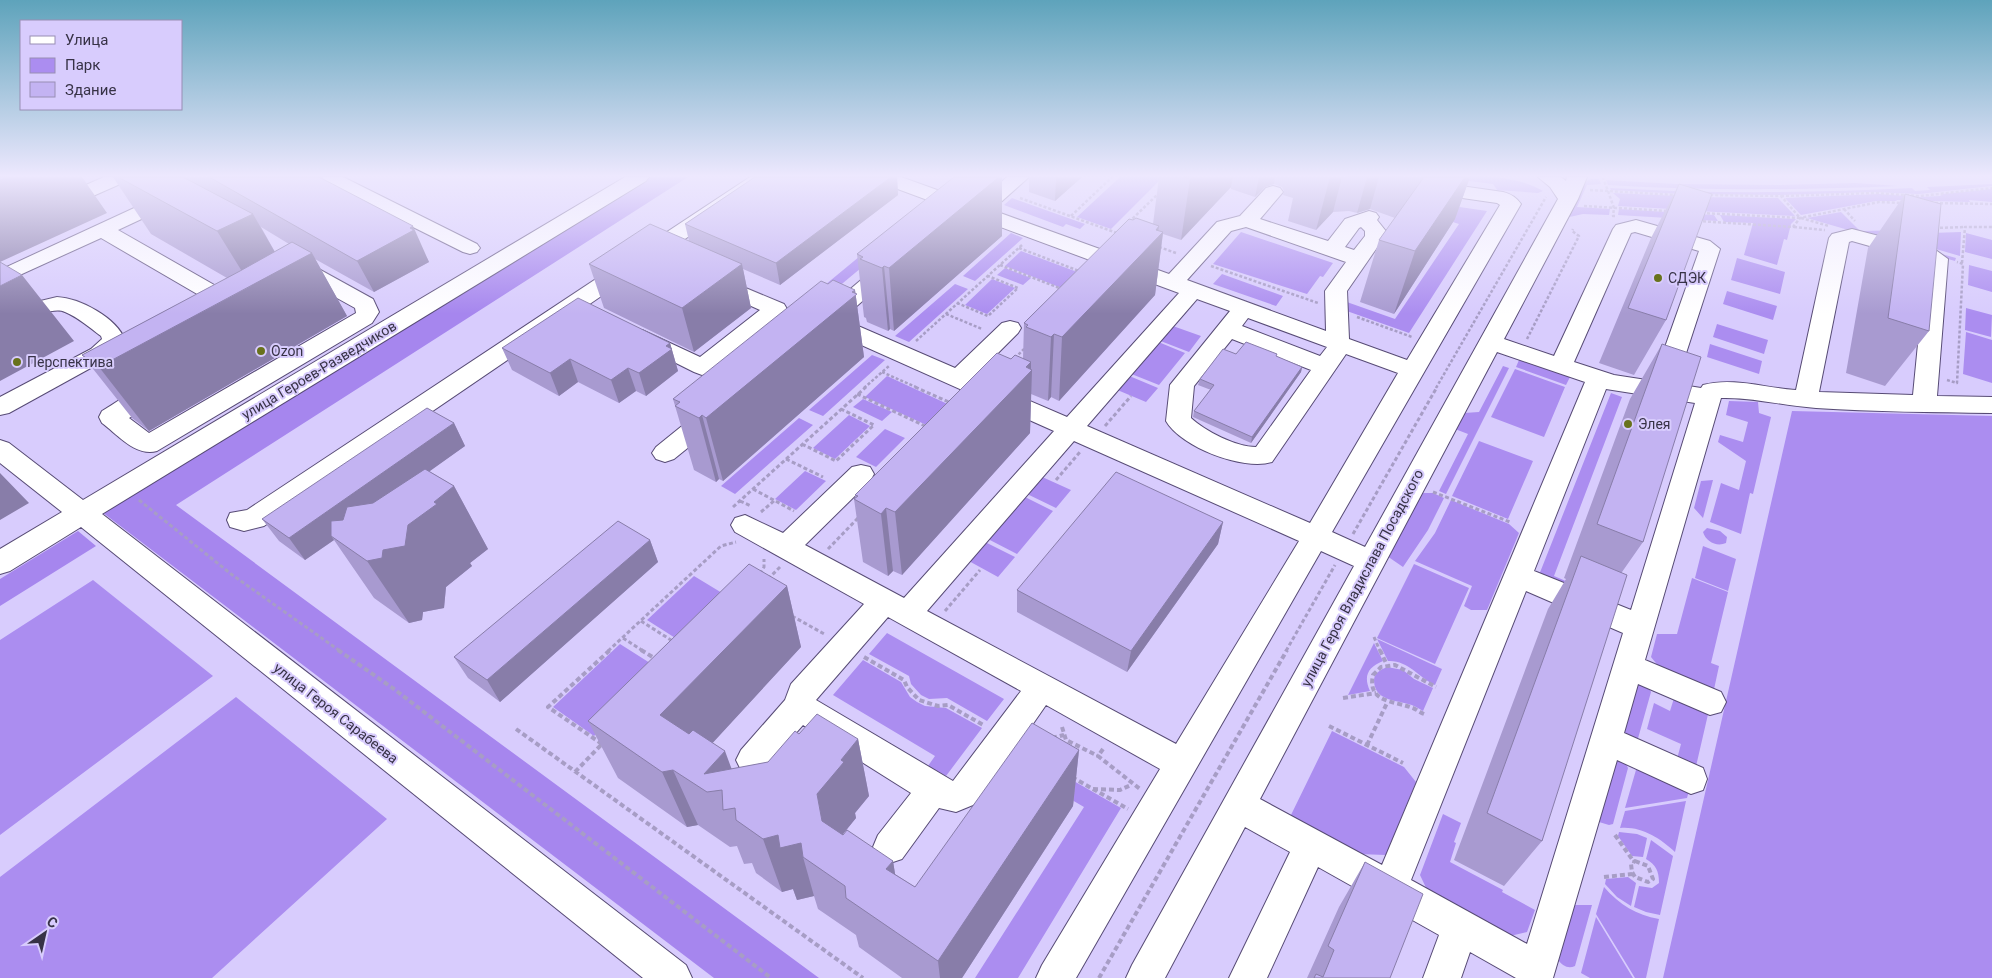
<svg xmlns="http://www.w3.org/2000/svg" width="1992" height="978" viewBox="0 0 1992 978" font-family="Roboto,sans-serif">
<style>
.green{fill:#ab8df0}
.forest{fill:#a686ee}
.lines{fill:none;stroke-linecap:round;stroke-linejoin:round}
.minor-casing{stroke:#574b75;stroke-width:2}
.path-far2{stroke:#a79dc5;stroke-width:2.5;stroke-dasharray:3 2;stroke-linecap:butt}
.path-far1{stroke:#a79dc5;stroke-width:3;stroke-dasharray:4 2.5;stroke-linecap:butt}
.path{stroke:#a79dc5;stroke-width:4;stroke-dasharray:5 3;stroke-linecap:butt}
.minor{fill:#fff;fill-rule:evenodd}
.wall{fill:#a89ad0;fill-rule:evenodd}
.shaded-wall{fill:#887da9}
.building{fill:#c3b3f2;stroke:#887da9}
.poi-dot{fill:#68721c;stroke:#d8ccfd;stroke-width:2}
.labels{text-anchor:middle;stroke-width:4;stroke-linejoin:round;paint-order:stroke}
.poi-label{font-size:14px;fill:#373246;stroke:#d8ccfd;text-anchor:start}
.street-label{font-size:14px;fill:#373246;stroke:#d8ccfd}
</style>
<rect width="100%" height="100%" fill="#d8ccfd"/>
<path class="green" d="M1120,177H1163L1111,229L1077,217Z
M1436,177C1472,177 1510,172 1543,191L1538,193L1497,190L1493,184Z
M1591,179H1599L1601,184L1587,185L1577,207L1610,209L1609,215L1583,214L1565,218L1586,181Z
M1606,180L1676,184L1780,185L1855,183L1898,186C1801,190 1705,191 1608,185Z
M1992,184V186L1919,194L1874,192L1780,195L1682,194L1611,190L1610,188C1711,194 1811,193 1912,188L1915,191L1930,190L1927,187Z
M1992,189V202L1969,200L1970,202L1896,200L1897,201H1876L1801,215L1785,198L1879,194L1920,197L1940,196L1943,194Z
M1613,193L1679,196L1689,210L1618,206L1620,199Z
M1391,197L1487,211L1409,333L1344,310V301L1395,319L1459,224L1388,201Z
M1687,197L1778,198L1795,216L1697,211Z
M1012,198L1085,224L1080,229L1066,224L1063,227L1004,205Z
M1619,209L1714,215L1718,221L1618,215Z
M1841,212L1860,231L1920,230L1927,250L1956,258L1955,261L1807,218Z
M911,214L921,218L819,303L808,299Z
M1720,215L1796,219L1791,224L1787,240L1784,239L1777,265L1744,255L1753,223L1724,222Z
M1241,232L1333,263L1323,277L1320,276L1307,294L1213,264Z
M1961,232L1960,256L1929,247L1931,233Z
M1011,233L1023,238L975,281L963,276Z
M1966,233L1992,240V259L1965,252Z
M1021,251L1088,276L1072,292L1005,266Z
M1737,258L1785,272L1780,294L1731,280Z
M1969,265L1992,271V292L1968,285Z
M1005,268L1031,278L1023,285L997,275Z
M1222,274L1283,296L1276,306L1213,284Z
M992,279L1015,288L987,314L965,305Z
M955,284L968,289L909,342L895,336Z
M1727,291L1777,306L1773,320L1723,304Z
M1966,308L1992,315L1991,337L1965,330Z
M1717,324L1768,340L1764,354L1713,337Z
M1170,325L1201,336L1189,352L1158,340Z
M1966,332L1992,340V383L1963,374Z
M1156,341L1185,353L1159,385L1129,373Z
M1710,344L1762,361L1759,374L1707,357Z
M872,355L885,360L823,416L809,410Z
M1519,360L1570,377L1566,385L1516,367Z
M1503,366L1509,368L1446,494L1439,491L1468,434L1455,429L1464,413L1479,412Z
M1515,369L1565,387L1544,437L1491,417Z
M1127,375L1158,388L1146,402L1115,389Z
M887,376L954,407L933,428L865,397Z
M1611,393L1622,397L1554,576L1606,598L1539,575Z
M863,399L892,412L882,421L853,407Z
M1729,401L1758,402L1759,413L1771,417L1753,494L1750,493L1741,534L1710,522L1721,483L1739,490L1746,461L1718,442L1720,435L1743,442L1748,422L1726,415Z
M1792,411L1992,416V978H1663Z
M849,415L870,426L835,459L813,448Z
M799,418L813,425L735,494L721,486Z
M885,429L905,438L876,467L856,457Z
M1479,441L1533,461L1508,519L1452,496Z
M805,471L826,481L796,510L775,499Z
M1040,476L1071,490L1056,508L1025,493Z
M1713,480L1703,518L1694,508L1701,481Z
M1420,493H1433L1444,498L1428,530L1403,567L1387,556Z
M1023,496L1053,511L1017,554L986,538Z
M1451,500L1509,524L1519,533L1487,610H1471L1464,606L1472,586L1415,561L1435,533Z
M1707,528L1720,531L1727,537L1726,543C1717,547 1706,542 1703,532Z
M983,541L1015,557L998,577L967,560Z
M1703,546L1736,559L1728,591L1695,578Z
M1414,564L1469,588L1435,664L1377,638Z
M694,576L727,596L680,641L647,620Z
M1692,578L1728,592L1711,663L1719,666L1713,694L1664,673L1651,657L1657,634H1677Z
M93,580L213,676L0,835V640Z
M887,633L1004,699L987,721L947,698L929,699L921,695L911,684L909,676L869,654Z
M1377,639L1442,669L1435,685C1418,677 1408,660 1388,661Z
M1374,643L1383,661C1368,667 1363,676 1370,691L1348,695Z
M620,644L661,670L594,736L553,707Z
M863,660L901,682L910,697L917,702L925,706L946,708L982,728L946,776L928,766L935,756L833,695Z
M1387,667L1403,670L1414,679L1433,688L1423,711C1418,708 1413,705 1408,704C1396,700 1375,701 1374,681C1374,673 1380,670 1387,667Z
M1639,684L1649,688L1651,692L1637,742L1622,738L1635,685Z
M1675,695L1709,710L1694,775L1677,759L1681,744L1647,729L1654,703L1670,711Z
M236,697L387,819L212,978H0V877Z
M1332,731L1404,767L1416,782L1386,855L1358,854L1290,817Z
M1615,759L1626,764L1628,768L1613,824L1609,825L1599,822L1596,819Z
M1638,763L1690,787L1687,798L1625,808Z
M1058,772L1121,808L1018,978H975L1084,807L1048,786Z
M1686,801L1675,852C1660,838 1641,826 1620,828L1625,811Z
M1443,814L1461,823L1454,842L1456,843L1450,862L1503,890L1502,892L1535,910L1527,932L1510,936L1428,892L1420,875Z
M1619,832L1637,834L1647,838L1643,857L1632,856L1618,836Z
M1651,840L1673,856L1660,915L1646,912L1634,907L1639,886L1652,888L1659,883C1659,871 1656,865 1646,859Z
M1628,877L1636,883L1631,906L1617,897L1605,884L1606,879Z
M1604,887C1620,905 1636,915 1659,919L1646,978H1635L1596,914Z
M1571,905H1592L1575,966C1568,969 1563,966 1558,960Z
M1596,917L1633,978H1590L1581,973Z"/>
<path class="forest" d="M640,177H688L176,505L819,978H714L98,509Z
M78,531L96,546L0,606V579Z"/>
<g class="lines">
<g class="minor-casing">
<path id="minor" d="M104,177H151L180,193L183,197L180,201L118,230L244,302L247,307L244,312L236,314L228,312L101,238L0,284V270L158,197L128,179L127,181L0,237V223Z
M318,177H343L477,244L480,248L477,252L470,254L463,252L321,181Z
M625,177H649L646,181L102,514L686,965L692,978H643L81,527L10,571L0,574V549L62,512L0,463V440L9,443L83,500Z
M750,177H773L770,181L264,526L244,531L230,527L227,520L230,513L247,510Z
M873,177H901L976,204L1007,177H1029L992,210L1169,274L1217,222L1240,216L1266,188L1273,186L1280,188L1283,192L1260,219L1328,241L1345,219L1369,211L1376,213L1379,217L1377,220L1385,230V236L1347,291L1349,339L1407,360L1500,205L1497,203L1358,183L1351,181L1348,177H1398L1503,192C1511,194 1516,197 1521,204L1332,532L1365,547L1558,199L1550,187L1538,177H1561L1566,181L1567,177H1587L1578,199L1504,339L1554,356L1613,229L1616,225L1636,220L1710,241L1720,249L1676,384L1701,388L1703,385C1734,377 1764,388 1796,390L1829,238L1832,234L1852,229L1937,251L1948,259L1937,396L1992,397V413C1933,412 1875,412 1816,408C1784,406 1753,397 1721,398L1645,660L1721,692L1726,702L1721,712L1710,715L1638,684L1624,733L1703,768L1707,779L1703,790L1691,794L1617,760L1553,978H1516L1470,952L1461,978H1423L1439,935L1318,867L1267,978H1229L1290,852L1245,827L1165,978H1126L1132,965L1354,566L1321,551L1076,978H1036L1042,965L1160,769L1046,705L980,800L973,805L956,812L939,808L902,859L890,863L878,859L873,847L878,835L911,793L803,725L763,770L752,775L741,770L736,760L741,750L785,700L791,684L864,604L735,532L731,525L735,518L745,515L783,533L852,467L861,465L870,467L874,474L870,481L805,545L904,598L1054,431L821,327L818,322L821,314L881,263L889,262L897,263L900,268L842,319L955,368L1002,323L1010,321L1018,323L1021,328L1018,333L974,377L1067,417L1179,293L876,181ZM1246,227L1346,262L1325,291L1326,331L1187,280L1231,231ZM1361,227L1365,231V236L1354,250L1345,247L1359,228ZM1635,232L1699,251L1653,381L1614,375L1574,362L1631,233ZM1852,241L1926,262L1913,395L1819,392L1849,242ZM1197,299L1230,311L1170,385L1166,421C1181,447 1243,471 1272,462L1346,354L1398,373L1310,523L1087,426ZM1248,318L1327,347L1320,356L1242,326ZM1232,339L1311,370L1256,447C1236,447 1205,431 1191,418L1194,386ZM1497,352L1585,382L1382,865L1260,799ZM1606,389L1695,403L1631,610L1534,571ZM1074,441L1299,541L1176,744L927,611ZM1526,591L1623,633L1527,944L1411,880ZM888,617L1021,691L953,781L816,700Z
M298,261L306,262L373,299L379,312L372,323L157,451C136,457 118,435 102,423L99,417L102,411C120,401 144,380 164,385L168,391L164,397L129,418L149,433L356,313L355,308L290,272L287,267L290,262Z
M717,276L784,304L787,309L784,314L710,372L702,375L694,372L634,342L631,337L634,332L642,330L700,357L760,310L709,287L706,282L709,277Z
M57,297C80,298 117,318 125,340L116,352L107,359L9,413L0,415V397L91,349L102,339L101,336C90,328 78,317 65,312C48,304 18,329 0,334V318L32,303Z
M712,407L721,409L724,415L721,421L674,459L665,462L656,459L652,453L656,447L703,409Z"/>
</g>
<path class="path-far2" d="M1590,190L1608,191L1603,178
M1781,196L1875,193L1920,196L1992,188
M1020,198L1117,233
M1935,203L1992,204
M1584,206L1668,211
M1844,209L1855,221
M1702,213L1800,218L1781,196L1707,195
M1071,216L1112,177
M1615,216H1613L1614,208L1608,191L1676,195
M1801,218L1829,226
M1698,221L1793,227L1800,218L1879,202L1901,203
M1129,222L1159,193
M1794,227L1825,230
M1935,228L1965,227
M1159,247L1176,253
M1019,248L1079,271
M1962,263L1965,227H1992
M1000,265L1062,289
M1211,266L1318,303
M957,303L988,316L1018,288L988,276
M946,314L982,329
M1357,317L1412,337
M1527,339L1579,236L1572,231L1573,229
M916,341L1022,245
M1015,358L1025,348
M882,372L918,388
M1947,380L1957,383L1963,264L1957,262
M864,388L889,366
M1436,388L1546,197"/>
<path class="path-far1" d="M915,387L951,403
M857,394L927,427
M1105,426L1131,396
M802,444L836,461L874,425L841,409
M786,459L823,477
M1056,480L1080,452
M753,489L794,511
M1433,492L1510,522
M139,500L231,574L340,651
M740,501L751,506
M733,507L866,387
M761,512L775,500
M1353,534L1437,387
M828,549L859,517
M760,574L764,567V559
M768,579L781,566
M945,611L980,570
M792,616L826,635
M641,621L674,642
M1374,637L1380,651
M623,638L643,651
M608,651L721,546L736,542
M1286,651L1335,565"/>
<path class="path" d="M338,650L394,689L771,978
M641,650L656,659
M1380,650L1387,665
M864,657L904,680L907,687L919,700L938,706L948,705L985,726
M1343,698L1376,693
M1424,714C1419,712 1415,708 1410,707C1393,701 1367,702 1373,675L1381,667L1395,665L1436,687
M1329,726L1403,763
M1062,727L1066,740L1098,756
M516,729L863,978
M1052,738L1064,735
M602,744L548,707L610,650
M1367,745L1387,703
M1103,749L1098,756L1140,789
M575,772L602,744
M1072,777L1128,809
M1093,789L1120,790L1131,785
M1615,835L1634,862
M1635,861L1648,866L1653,879L1648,882L1635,877L1632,872L1631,864Z
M1604,877L1632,874
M1099,978L1287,650"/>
<use href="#minor" class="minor"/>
</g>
<path class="wall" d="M113,177H323L324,180L427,258L429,262L374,292L315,259L347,316L149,431L132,418L82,355L227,278L151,234ZM261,227L266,230L289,244L275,252Z
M755,177H897L898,195L780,285L743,269L751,308L694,352L604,308L589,264L689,241L685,224Z
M1029,177H1082L1055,201L1029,192Z
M1159,177H1470L1455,219L1394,314L1360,302L1379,240L1395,218L1370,209L1357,213L1349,211L1333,212L1316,230L1288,221L1293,198L1283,195L1284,191L1282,187L1274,184L1265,187L1255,197L1231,189V187L1181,240L1163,234L1155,295L1059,401L1051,397L1048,401L1031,394L1030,433L902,575L893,571L888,576L863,562L854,499L855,498V495L1011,359H1023L1024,323L1133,220L1153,224Z
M1679,184L1666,320L1634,375L1599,363L1651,238Z
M1905,194L1929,331L1885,386L1846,373L1868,248Z
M1002,236L894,331L890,329L888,331L867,322L866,318L864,317L857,254Z
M828,284L855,290L864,357L723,481L719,479L716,482L694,470L673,399Z
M670,343L678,371L646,396L636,391L619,403L578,382L559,396L512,370L502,348Z
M1662,344L1643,542L1622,572L1542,841L1504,886L1454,860L1548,609L1566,579L1564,578L1630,399Z
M1236,354L1277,357L1302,367L1301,372L1251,443L1193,417L1194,411L1211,390L1198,385L1200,379Z
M454,423L465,446L429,471L454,486L488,549L470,563L472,566L446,587L444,608L423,612L422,620L409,623L374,598L334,540L305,560L279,541L262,519Z
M1223,522L1218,544L1127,672L1017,612V590Z
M650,540L658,562L500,702L468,678L454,657Z
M787,586L801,647L712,743L732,769L768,762L799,734L858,739L869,796L855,813L856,818L842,835L893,861L895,874L915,887L1079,750L1073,806L962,978H902L859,947L856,935L818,909L814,896L797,900L793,889L782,892L756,873L752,863L744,864L737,846L730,847L698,825L687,827L618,778L588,721Z
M1365,862L1390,978H1307L1339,907Z"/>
<path class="shaded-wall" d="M7,177H82L107,213L0,262V180Z
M891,177H897L898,195L780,285L776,263Z
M998,177H1002V236L894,331L889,268Z
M1056,177H1082L1055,201Z
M1192,177H1233L1231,187L1181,240L1190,179Z
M1259,177H1275L1274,184L1265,187L1255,197Z
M1330,177H1342L1333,212L1316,230Z
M1367,177H1379L1370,209L1357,213Z
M1465,177H1470L1455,219L1394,314L1415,251Z
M253,214L284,268L312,253L347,316L149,431L99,367L251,286L217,231Z
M413,226L429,262L374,292L357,261Z
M1159,226L1157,238L1163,232L1155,295L1059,401L1062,337Z
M742,264L751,308L694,352L682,308Z
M884,266L890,329L888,331L882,268Z
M22,275L74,341L0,381V286Z
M855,290L864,357L723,481L706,418Z
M1054,334L1051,397L1048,401L1051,337Z
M670,343L678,371L646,396L639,373L666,346Z
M570,359L578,382L559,396L550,373Z
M1031,362V371L1032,370L1030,433L902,575L895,512Z
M1302,367L1301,372L1251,443L1252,437Z
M628,368L636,391L619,403L611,380Z
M702,415L719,479L716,482L699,418Z
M454,423L465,446L335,539L331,536L334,540L305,560L289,538Z
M0,473L29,503L0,520Z
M454,486L488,549L470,563L472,566L446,587L444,608L423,612L422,620L409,623L367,561L383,550L408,525L434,502Z
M886,508L893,571L888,576L881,514Z
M1223,522L1218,544L1127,672L1131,651Z
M650,540L658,562L500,702L487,680Z
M787,586L801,647L685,773L660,715Z
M858,739L869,796L855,813L856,818L831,849L822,821L817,794L841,760Z
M1079,750L1073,806L962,978H940L938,961Z
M725,751L746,808L722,790L704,774Z
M673,770L698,825L687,827L662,772Z
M778,835L801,843L803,857L814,896L797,900L793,889L782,892L763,839Z
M893,861L901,912L886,869Z"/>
<path class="building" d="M0,177H7L0,180Z
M118,177H183L253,214L217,231Z
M209,177H320H319L413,226L410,228L414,230L357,261Z
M755,177H891L776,263L685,224Z
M954,177H999L889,268L884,266L882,268L860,259L863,257L857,254Z
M1184,177H1192L1190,179Z
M1424,177H1465L1415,251L1379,240Z
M1679,184L1712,194L1666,320L1628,308Z
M1905,194L1941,204L1929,331L1888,318Z
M1136,218L1159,226L1156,230L1163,232L1062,337L1054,334L1051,337L1026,327L1028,325L1024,323L1129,219L1133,220Z
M650,224L742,264L682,308L589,264Z
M292,242L312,253L99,367L82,355L240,271Z
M0,262L22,275L0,286Z
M833,280L855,290L852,292L857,294L706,418L702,415L699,418L675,406L680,402L673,399L821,281L828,284Z
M578,298L670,343L666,346L672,349L639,373L628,368L611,380L570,359L550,373L502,348Z
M1246,342L1277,354L1276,356L1302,367L1252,437L1194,411L1214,385L1200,379L1223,349L1236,354Z
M1662,344L1701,357L1643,542L1597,524Z
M997,353L1011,359L1015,355L1031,362L1026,367L1032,370L895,512L886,508L881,514L854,499L858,496L855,495Z
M427,408L454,423L289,538L262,519Z
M425,469L454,486L434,502L437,504L408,525L405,546L383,550L382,558L367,561L331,536V521L343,520L347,507L373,503Z
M1116,472L1223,522L1131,651L1017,590Z
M618,521L650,540L487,680L454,657Z
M1581,556L1627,575L1542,841L1487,813Z
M749,564L787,586L660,715L689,734L693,730L725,751L704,774L768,762L795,731L799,734L817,714L858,739L841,760L844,762L817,794L822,821L843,835L847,830L893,861L886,869L915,887L1032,723L1079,750L938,961L846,898L845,886L803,857L801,843L780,848L778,835L763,839L736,820L735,808L723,810L722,790L707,792L673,770L662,772L588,721Z
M1365,862L1423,894L1390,978H1314L1316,974L1323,977L1334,950L1328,946Z"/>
<linearGradient id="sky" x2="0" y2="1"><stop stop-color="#5ea3bb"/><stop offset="0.56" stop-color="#ede8fe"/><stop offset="1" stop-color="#ede8fe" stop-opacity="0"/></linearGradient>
<rect width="1992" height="314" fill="url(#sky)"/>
<g class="poi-dot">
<circle cx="1658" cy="278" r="5"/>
<circle cx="261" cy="351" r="5"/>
<circle cx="17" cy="362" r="5"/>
<circle cx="1628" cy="424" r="5"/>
</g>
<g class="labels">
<g class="poi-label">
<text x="1668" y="283">СДЭК</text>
<text x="271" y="356">Ozon</text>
<text x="27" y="367">Перспектива</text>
<text x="1638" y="429">Элея</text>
</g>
<g class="street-label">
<text transform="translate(319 370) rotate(-31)" y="5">улица Героев-Разведчиков</text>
<text transform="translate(1362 578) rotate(-62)" y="5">улица Героя Владислава Посадского</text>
<text transform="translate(336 713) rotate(38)" y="5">улица Героя Сарабеева</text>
</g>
</g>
<rect x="20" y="20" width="162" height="90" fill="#d8ccfd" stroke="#988eb4"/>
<rect x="30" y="36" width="25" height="8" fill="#ffffff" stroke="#988eb4"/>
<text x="65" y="45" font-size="15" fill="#373246">Улица</text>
<rect x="30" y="58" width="25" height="15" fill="#ab8df0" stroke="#988eb4"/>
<text x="65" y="70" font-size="15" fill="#373246">Парк</text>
<rect x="30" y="82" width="25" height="15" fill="#c3b3f2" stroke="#988eb4"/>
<text x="65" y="95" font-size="15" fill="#373246">Здание</text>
<g transform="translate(45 933) rotate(34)" stroke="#d8ccfd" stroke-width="4" paint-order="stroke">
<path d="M0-4L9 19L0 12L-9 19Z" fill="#373246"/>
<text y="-8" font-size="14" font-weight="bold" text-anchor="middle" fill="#373246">С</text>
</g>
</svg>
